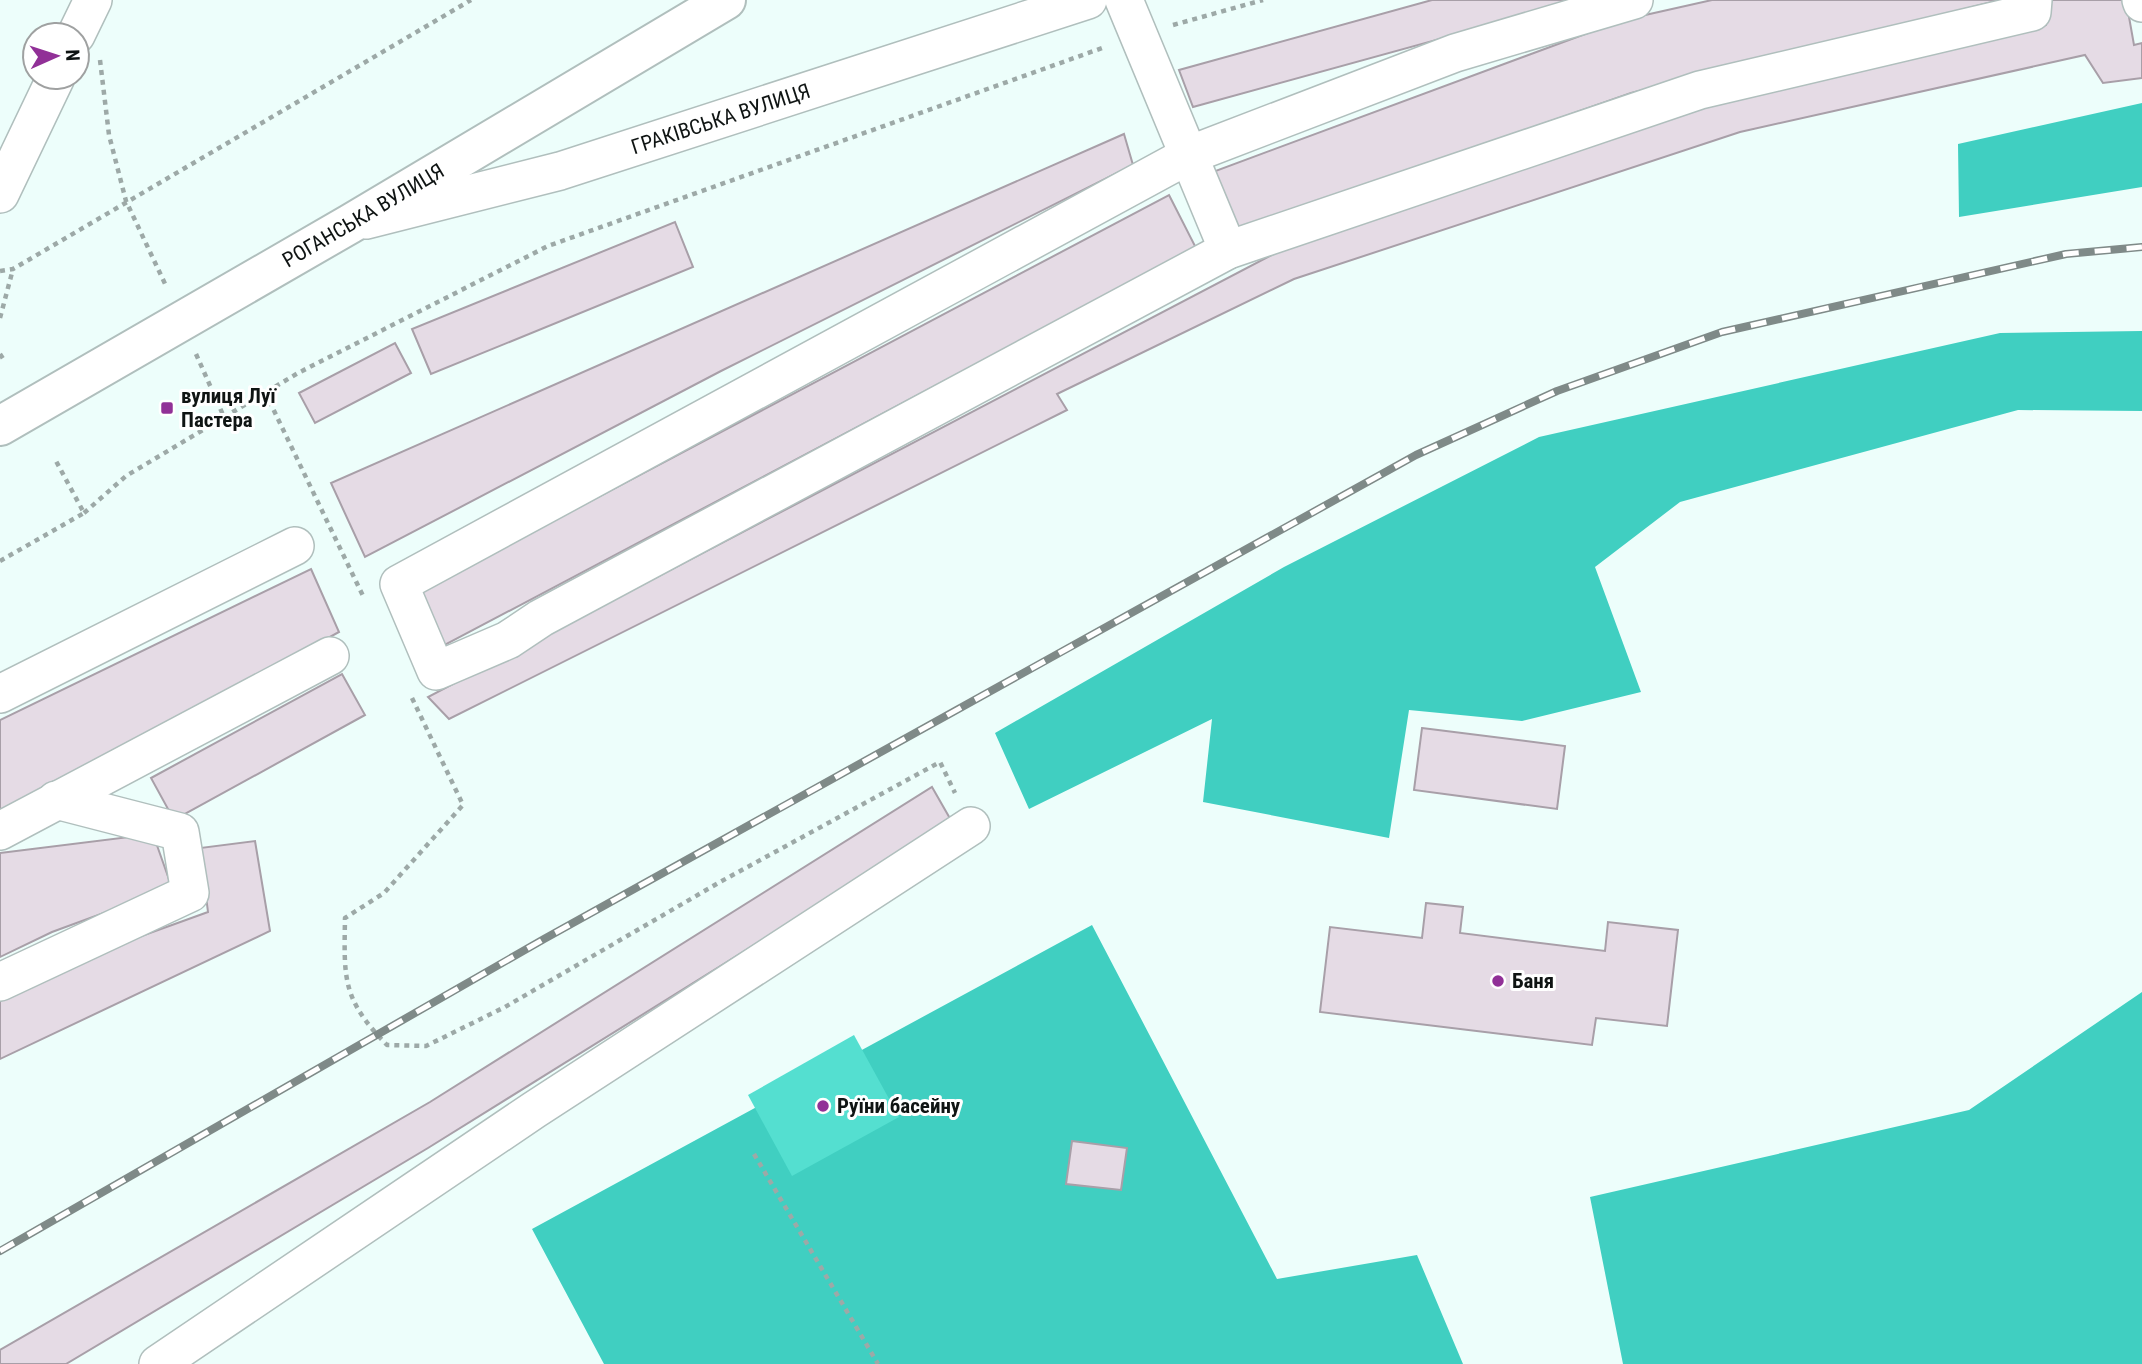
<svg xmlns="http://www.w3.org/2000/svg" width="2142" height="1364" viewBox="0 0 2142 1364" font-family="'Roboto Condensed',sans-serif">
<style>
.forest{fill:#40cfc1}
.water{fill:#54dfd0}
.building{fill:#e5dbe5;stroke:#a89fa8;stroke-width:2}
.lines{fill:none;stroke-linecap:round;stroke-linejoin:round}
.minor-casing{stroke:#b0bfbd;stroke-width:40}
.major-casing{stroke:#b0bfbd;stroke-width:42}
.path{stroke:#9da9a7;stroke-width:4.5;stroke-dasharray:5 5;stroke-linecap:butt}
.minor{stroke:#fff;stroke-width:37}
.major{stroke:#fff;stroke-width:38}
.rail-casing{stroke:#7f8a88;stroke-width:8}
.rail{stroke:#fff;stroke-width:5;stroke-dasharray:16;stroke-linecap:butt}
.poi-dot{fill:#913097;stroke:#fff;stroke-width:2.5}
.labels{text-anchor:middle;stroke-width:6;stroke-linejoin:round;paint-order:stroke}
.street-label{font-size:21px;fill:#0f1413;stroke:#fff}
.poi-label{font-size:21px;font-weight:bold;fill:#0f1413;stroke:#fff;text-anchor:start}
</style>
<rect width="100%" height="100%" fill="#edfefb"/>
<path class="forest" d="M2142,103V187L1959,217L1958,144Z
M2142,331V411L2018,410L1680,502L1595,567L1641,692L1522,721L1409,710L1389,838L1203,802L1212,719L1029,809L995,733L1284,567L1539,437L2000,333Z
M1092,925L1277,1279L1417,1255L1463,1364H604L532,1229Z
M2142,992V1364H1623L1590,1197L1969,1110Z"/>
<path class="water" d="M854,1035L899,1117L792,1176L748,1095Z"/>
<path class="building" d="M1432,0H1581L1193,107L1179,70Z
M1712,0H2000L1631,93L1234,232L1210,173L1623,20Z
M2047,0H2126L2134,45L2142,43V78L2103,83L2085,55L1740,132L1294,279L1057,394L1067,410L449,719L428,697L1283,249L1746,93L2046,25Z
M1124,134L1133,165L721,371L365,557L331,483Z
M1169,195L1196,248L439,648L411,596Z
M675,222L693,267L431,374L412,329Z
M395,343L411,373L315,423L299,393Z
M311,569L339,632L0,817V720Z
M342,674L365,715L174,820L151,778Z
M1422,728L1565,746L1557,809L1414,790Z
M932,787L952,822L428,1148L66,1364H0V1350L430,1102Z
M153,834L172,888L52,932L0,957V853Z
M255,841L270,931L0,1059V987L208,912L200,848Z
M1426,903L1463,907L1460,933L1605,951L1608,922L1678,930L1667,1026L1596,1018L1592,1045L1320,1012L1330,927L1422,938Z
M1072,1141L1127,1148L1121,1190L1066,1184Z"/>
<g class="lines">
<g class="minor-casing">
<g id="minor">
<path d="M1124,0L1228,250"/>
<path d="M1634,0L1455,53L1189,155L399,584L436,671L508,640L541,618L1228,250L1700,90L2032,12L2033,0"/>
<path d="M2141,0L2142,3"/>
<path d="M76,35L93,0"/>
<path d="M0,194L56,77"/>
<path id="s1" d="M366,220L560,171L1088,0"/>
<path d="M0,694L295,546"/>
<path d="M0,831L330,656"/>
<path d="M0,982L190,893L180,832L56,800"/>
<path d="M158,1364L534,1110L971,826"/>
</g>
</g>
<g class="major-casing">
<g id="major">
<path id="s2" d="M0,426L350,224L726,0"/>
</g>
</g>
<path class="path" d="M1173,25L1263,0
M100,60L109,135L126,201L167,288
M0,271L13,269L471,0
M0,318L13,269
M0,354L4,360
M196,354L224,417
M265,392L364,598
M84,513L126,476L298,373L548,246L1105,47
M0,561L84,513L56,461
M412,698L463,805L384,893L345,918C344,979 342,999 387,1045L426,1046L505,1007L720,882L940,762L955,793
M754,1154L878,1364"/>
<use href="#minor" class="minor"/>
<use href="#major" class="major"/>
<g class="rail-casing">
<path id="rail" d="M0,1251L544,939L1416,455L1557,391L1722,332L2066,254L2142,247"/>
</g>
<use href="#rail" class="rail"/>
</g>
<g class="poi-dot">
<rect x="160" y="401" width="14" height="14" rx="3.5"/>
<circle cx="1498" cy="981" r="7"/>
<circle cx="823" cy="1106" r="7"/>
</g>
<g class="labels">
<g class="street-label">
<text dy="7" stroke="none"><textPath href="#s1" startOffset="369">ГРАКІВСЬКА ВУЛИЦЯ</textPath></text>
<text dy="7" stroke="none"><textPath href="#s2" startOffset="420">РОГАНСЬКА ВУЛИЦЯ</textPath></text>
</g>
<g class="poi-label">
<text x="181" y="403">вулиця Луї<tspan x="181" dy="24">Пастера</tspan></text>
<text x="1512" y="988">Баня</text>
<text x="837" y="1113">Руїни басейну</text>
</g>
</g>
<g transform="translate(56 56) rotate(87)"><circle r="33" fill="#ffffff" stroke="#9fa1a1" stroke-width="2"/>
<path d="M0-5L12 26L0 18L-12 26Z" fill="#913097"/>
<text y="-10" font-size="19" font-weight="bold" text-anchor="middle" fill="#0f1413">N</text>
</g>
</svg>
